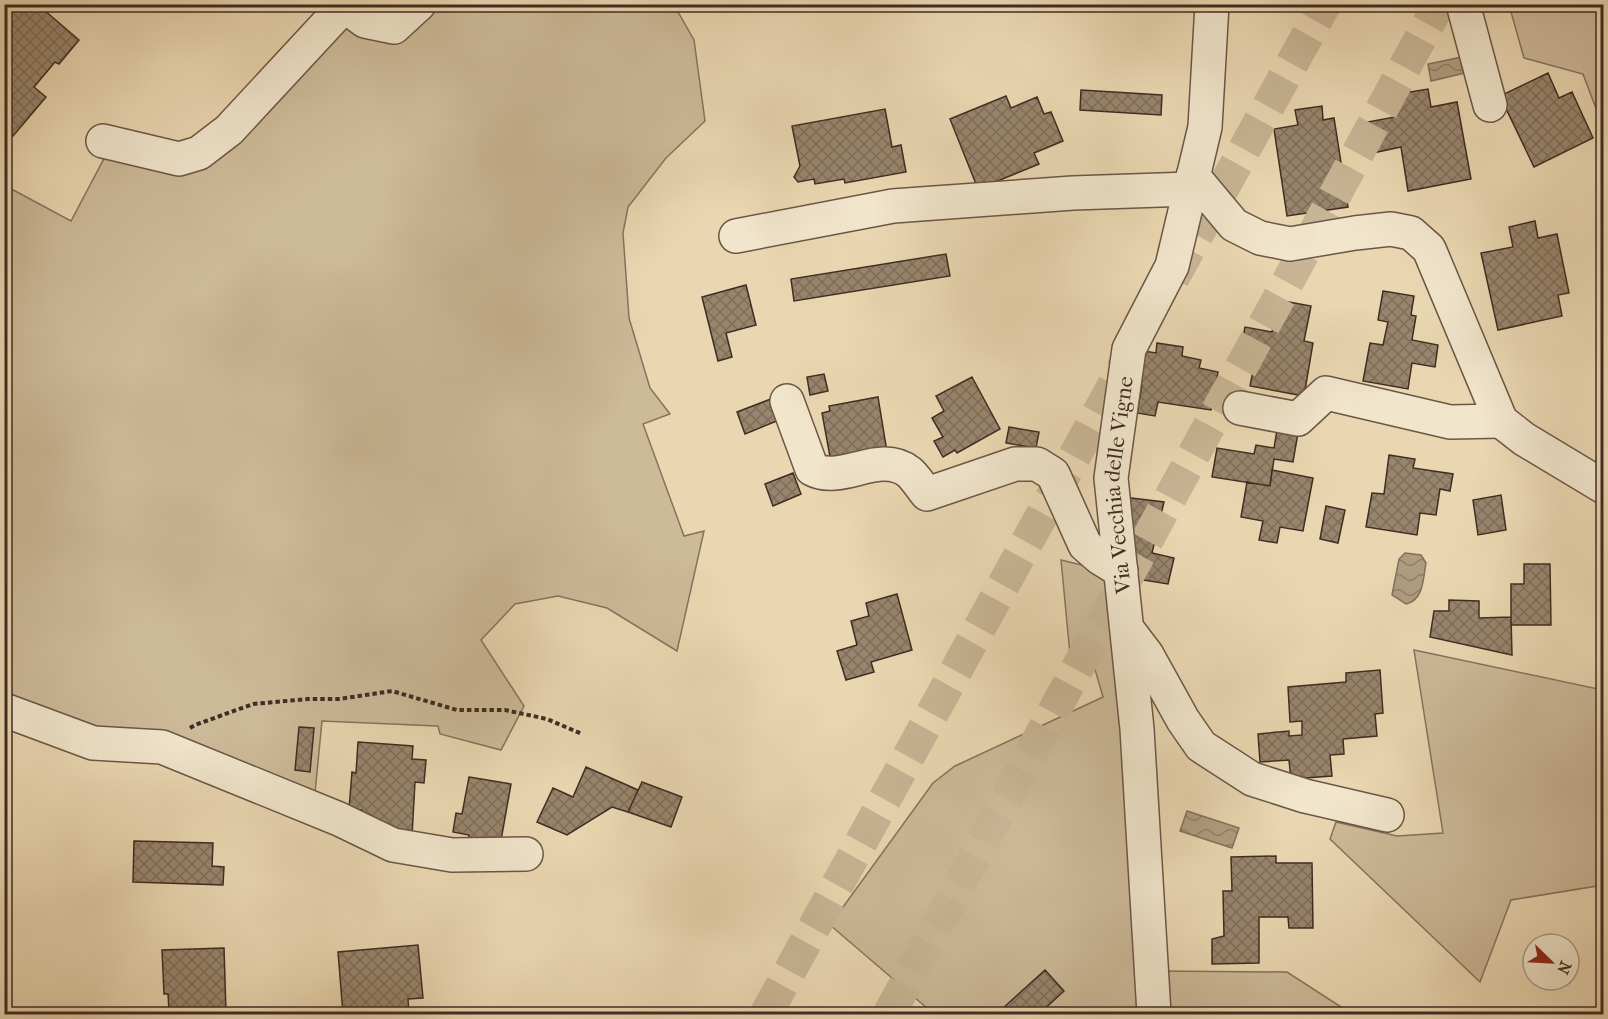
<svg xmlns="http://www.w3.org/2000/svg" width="1608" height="1019" viewBox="0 0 1608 1019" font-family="'IM FELL French Canon',serif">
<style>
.grass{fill:#cdba99;stroke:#86735e;stroke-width:1.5}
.water{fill:url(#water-waves);stroke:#83705b;stroke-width:1.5}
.building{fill:url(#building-cross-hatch);stroke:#402c23;stroke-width:1.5}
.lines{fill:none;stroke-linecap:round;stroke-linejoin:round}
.highway-tunnel{stroke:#c8b595;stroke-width:33;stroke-dasharray:33 16;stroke-linecap:butt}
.minor-casing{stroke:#6a5746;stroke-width:36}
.path{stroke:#402c23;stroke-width:4;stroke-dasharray:4.5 3;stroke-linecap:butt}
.minor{stroke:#f1e5cc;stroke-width:33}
.labels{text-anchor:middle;stroke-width:6;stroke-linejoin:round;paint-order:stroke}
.street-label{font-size:22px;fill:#402c23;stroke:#f1e5cc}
</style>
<defs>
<pattern id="water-waves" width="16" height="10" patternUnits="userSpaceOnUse" patternTransform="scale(1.5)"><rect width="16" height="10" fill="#b09d81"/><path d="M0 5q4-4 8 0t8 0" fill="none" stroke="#918069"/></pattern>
<pattern id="building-cross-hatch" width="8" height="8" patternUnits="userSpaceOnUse" patternTransform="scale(1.5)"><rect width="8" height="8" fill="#98856d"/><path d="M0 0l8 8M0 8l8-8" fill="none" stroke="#7d6d59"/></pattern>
</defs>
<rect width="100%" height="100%" fill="#ead7b1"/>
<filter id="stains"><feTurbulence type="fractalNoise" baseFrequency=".00333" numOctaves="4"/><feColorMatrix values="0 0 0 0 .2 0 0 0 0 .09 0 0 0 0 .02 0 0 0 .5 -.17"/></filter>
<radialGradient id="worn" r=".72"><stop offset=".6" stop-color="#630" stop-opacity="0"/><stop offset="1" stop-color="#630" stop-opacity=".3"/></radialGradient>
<path class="grass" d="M328,5H674L694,40L705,121L666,158L628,207L623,233L629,318L650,388L670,414L643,424L684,536L704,531L677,651L607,608L558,596L515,604L481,640L524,706L501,750L440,734L438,726L322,721L314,803L130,738L5,703L4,185L71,221L107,153L180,172Z
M1509,5H1603V127L1583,74L1524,58Z
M1061,560L1115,573L1144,1014H934L830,925L933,783L955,766L1103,697L1094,666L1071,665Z
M1414,650L1603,690V885L1511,900L1480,982L1330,839L1336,822L1397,836L1443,833Z
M1157,971L1287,972L1352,1014H1161Z"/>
<path class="water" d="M1462,57L1465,73L1431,81L1428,64Z
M1405,553L1421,555L1426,563C1423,578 1424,600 1406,604L1392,595L1399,559Z
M1187,811L1239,828L1232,848L1180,831Z"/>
<path class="building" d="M19,4H37L79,40L59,64L55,62L34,87L46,97L13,136L4,129V21Z
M1548,73L1559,98L1572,92L1593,138L1534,167L1500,96Z
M1428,89L1431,107L1457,102L1471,179L1408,191L1401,147L1368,154L1362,123L1395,117L1391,95Z
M1081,90L1162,95L1161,115L1080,110Z
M1006,96L1011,108L1037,97L1044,114L1051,112L1063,141L1034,153L1039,164L978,189L950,119Z
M1322,106L1323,120L1334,118L1348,207L1287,216L1274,129L1298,125L1295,110Z
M885,109L892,147L901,145L906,172L845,183L844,179L815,184L814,179L798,182L794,177L800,166L792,126Z
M1535,221L1538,238L1557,234L1569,293L1558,295L1562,316L1498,330L1481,253L1513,247L1509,227Z
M946,254L950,276L794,301L791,279Z
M746,285L756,325L726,333L732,357L718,361L702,297Z
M1383,291L1414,296L1411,315L1416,316L1412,340L1438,345L1435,367L1412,363L1408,389L1363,381L1370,343L1383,345L1388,322L1378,320Z
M1278,300L1311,306L1304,341L1313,343L1304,396L1250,386L1254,366L1238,363L1245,327L1272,332Z
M1157,343L1183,347L1182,356L1201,360L1199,368L1218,372L1211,410L1158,402L1155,416L1137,413L1142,385L1132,383L1138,350L1156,353Z
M824,374L828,391L810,395L807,377Z
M972,377L1000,429L957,453L955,450L943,457L934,441L943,437L932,418L944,411L936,396Z
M776,397L784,418L745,434L737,412Z
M878,397L887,452L831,462L822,413L830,411L829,406Z
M1009,427L1039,432L1036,448L1006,443Z
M1277,430L1298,433L1293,462L1274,459L1270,486L1212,477L1217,448L1254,454L1256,445L1274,448Z
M1389,455L1415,459L1413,468L1453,474L1450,491L1440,489L1436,515L1420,513L1417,535L1366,527L1372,493L1384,494Z
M1272,470L1313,478L1303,531L1280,527L1277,543L1259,540L1263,521L1241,517L1247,482L1270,486Z
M793,473L801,494L773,506L765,484Z
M1501,495L1506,530L1478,535L1473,500Z
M1123,497L1164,502L1152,553L1174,558L1168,584L1125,577Z
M1326,506L1345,510L1338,543L1320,539Z
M1524,564H1550L1551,625H1511V584H1524Z
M897,594L912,650L871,662L874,672L846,680L837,651L857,645L851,621L869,616L866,603Z
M1449,600L1479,601V618L1511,617L1512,655L1430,637L1434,611H1449Z
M1380,670L1383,713L1375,714L1377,736L1343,739L1344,754L1330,755L1332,776L1291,779L1289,760L1260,762L1258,734L1289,731V736L1302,735V721L1290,722L1288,687L1346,682V673Z
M299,727L314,728L310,772L295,770Z
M358,742L413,746L412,759L426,760L424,783L415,782L412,836L361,822L362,810L349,809L352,772L356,773Z
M586,767L638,790L628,812L612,807L567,835L537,822L553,788L573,797Z
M469,777L511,784L500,846L468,841L469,835L453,832L456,813L462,814Z
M642,782L682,797L671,827L628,812Z
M134,841L213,843L212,866L224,867L223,885L133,882Z
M1276,856V863H1312L1313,928H1289L1288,917H1259V963L1212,964V939L1224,936L1223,891H1232L1231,857Z
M418,945L423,998L408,999L409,1014H343L338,952Z
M224,948L226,1013L187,1014V1010L169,1011L168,994H164L162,950Z
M1045,970L1064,991L1039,1014H1007L1002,1009Z"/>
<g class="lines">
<path class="highway-tunnel" d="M1173,278L1325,4
M766,1014L1126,363
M889,1014L1439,4"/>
<g class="minor-casing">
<g id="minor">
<path d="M342,4L365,21L394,27L419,4"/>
<path d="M1463,4L1490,105"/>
<path d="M103,141L179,159L199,153L229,130L344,6"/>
<path d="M1193,176L1234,225L1260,238L1290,244L1355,233L1391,229L1411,233L1429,249L1501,421L1524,439L1604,487"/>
<path d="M736,236L893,206L1073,193L1190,189"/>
<path d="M787,401L812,469C842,485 879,449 909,472C916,478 921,487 927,494L1015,464H1037L1053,474L1085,545L1100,558L1121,571"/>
<path d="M1240,408L1298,419L1326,393L1450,422L1501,421"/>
<path d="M1128,630L1147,655L1183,720L1201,746L1252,779L1305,796L1387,815"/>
<path d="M4,710L93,743L162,747L339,819L393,845L452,855L526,854"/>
<path id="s1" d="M1154,1014L1137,729L1111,478L1129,349L1172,266L1205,127L1212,4"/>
</g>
</g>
<path class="path" d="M190,728L195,725L253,704L308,699H339L392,691L457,710H505L547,719L582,734"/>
<use href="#minor" class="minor"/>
</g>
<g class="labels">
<g class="street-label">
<text dy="8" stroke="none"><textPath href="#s1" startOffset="531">Via Vecchia delle Vigne</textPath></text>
</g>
</g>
<rect width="1608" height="1019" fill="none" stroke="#ead7b1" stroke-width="24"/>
<rect x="6" y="6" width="1596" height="1007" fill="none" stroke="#402c23" stroke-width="3"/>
<rect x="12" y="12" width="1584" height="995" fill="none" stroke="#402c23" stroke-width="1.5"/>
<g transform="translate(1551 962) rotate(114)"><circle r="28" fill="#f1e5cc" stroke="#aa9b88" stroke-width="1.5"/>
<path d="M0-4.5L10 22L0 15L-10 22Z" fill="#8f2418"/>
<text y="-9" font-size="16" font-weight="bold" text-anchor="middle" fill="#402c23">N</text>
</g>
<rect width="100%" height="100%" filter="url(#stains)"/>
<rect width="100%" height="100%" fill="url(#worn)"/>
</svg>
